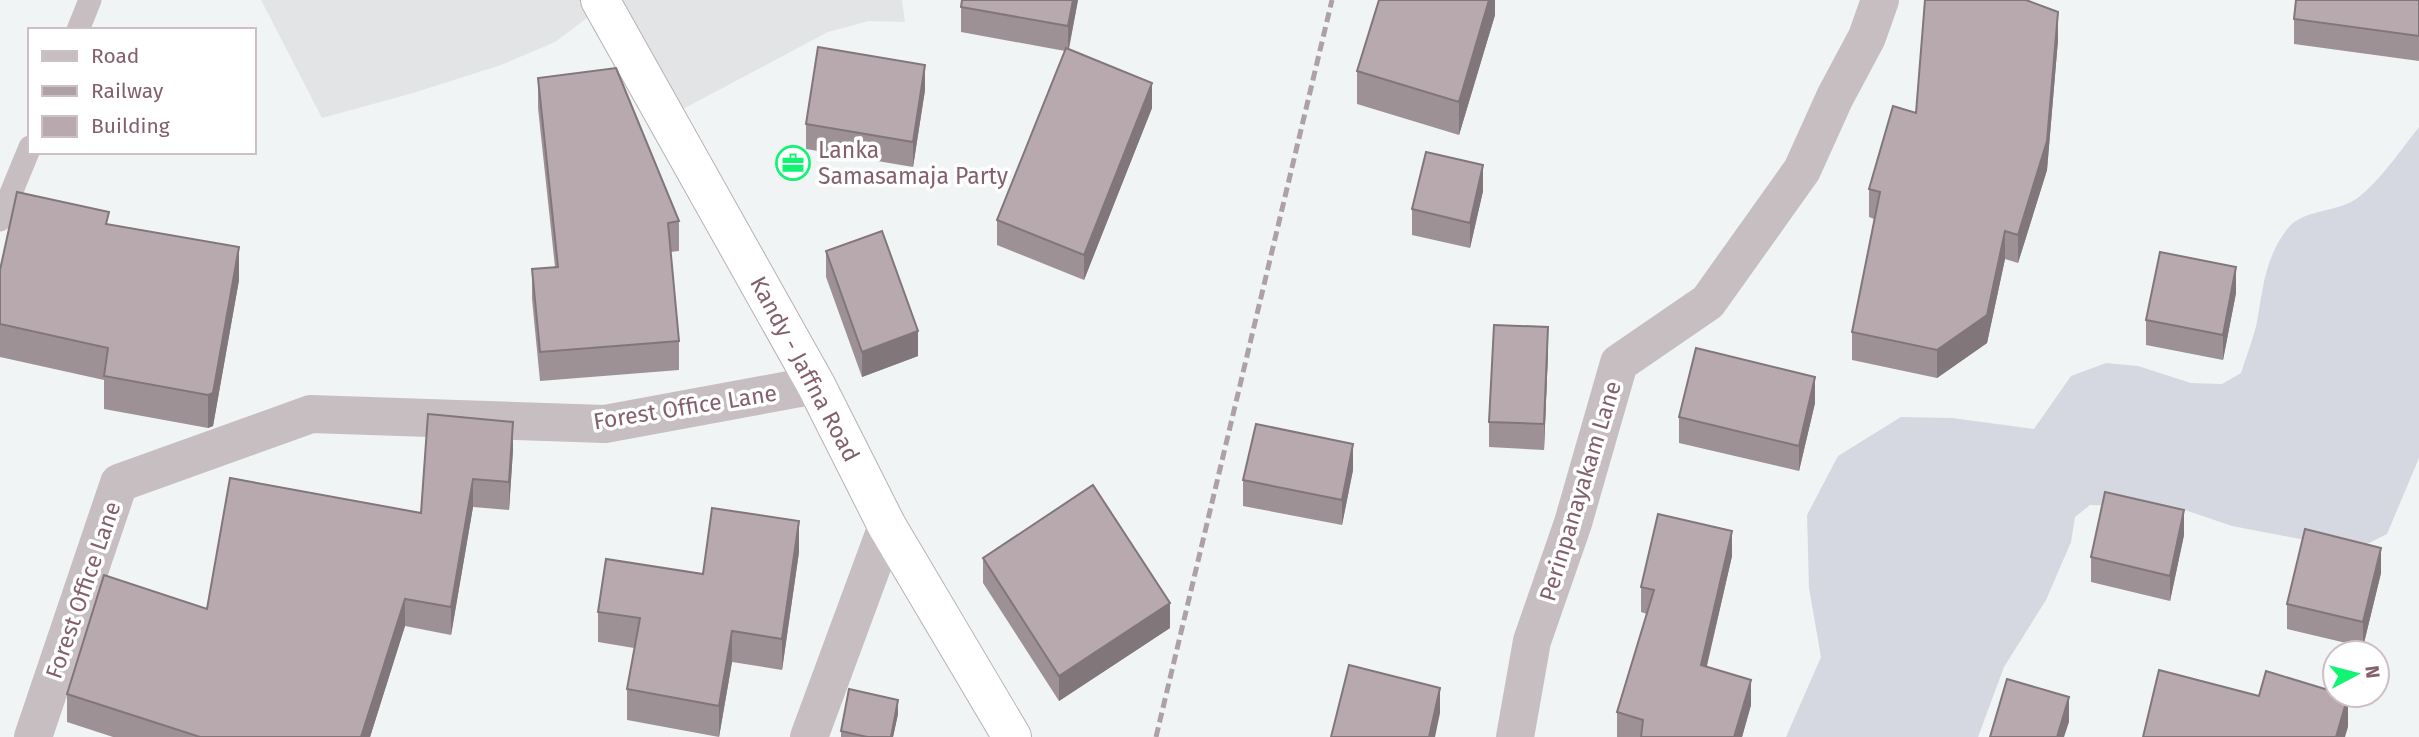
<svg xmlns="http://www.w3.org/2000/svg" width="2419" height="737" viewBox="0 0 2419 737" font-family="'Fira Sans',sans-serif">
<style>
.built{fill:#e3e4e5}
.grass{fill:#d5d8e1}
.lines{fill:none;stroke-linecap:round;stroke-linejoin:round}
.trunk-casing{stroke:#b9b1b4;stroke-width:40}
.service{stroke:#c7bec1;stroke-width:23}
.minor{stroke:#c7bec1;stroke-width:38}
.trunk{stroke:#fff;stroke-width:38}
.rail{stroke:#aea1a5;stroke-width:5;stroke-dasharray:10 5;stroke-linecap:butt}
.wall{fill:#9e9196}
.shaded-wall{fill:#81767a}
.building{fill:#b8a9af;stroke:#81767a;stroke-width:2}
.labels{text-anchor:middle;stroke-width:7;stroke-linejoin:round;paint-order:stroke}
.poi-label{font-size:23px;fill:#84606d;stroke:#fff;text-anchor:start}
.street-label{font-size:23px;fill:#84606d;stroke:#fff}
</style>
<rect width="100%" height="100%" fill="#f0f4f5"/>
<path class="built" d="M261,0H902L905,22L869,21L828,32L666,118L603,6L555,42L501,65L413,93L322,118Z"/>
<path class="grass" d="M2419,127V458L2387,534L2361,547L2331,545L2232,526L2176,507L2090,505L2075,517L2071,542L2046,600L2004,667L1978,737H1786L1821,657L1809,588L1807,515L1838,456L1901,417L1952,418L2034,429L2071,376L2106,363L2138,366L2191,383L2222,384L2241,373C2246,357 2253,340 2257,322C2263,289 2264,262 2285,232C2299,210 2330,213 2351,202C2374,190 2403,147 2419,127Z"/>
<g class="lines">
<g class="trunk-casing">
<path id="trunk" d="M600,0L816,385L887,526L1012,737"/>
</g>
<path class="service" d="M78,30L90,0
M0,220L30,147"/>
<path class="minor" d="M33,737L119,483L311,414L605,424L816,385
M809,737L887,526
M1515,737L1532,641L1573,523L1619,363L1708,302L1802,170L1835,97L1867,37L1880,0"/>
<use href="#trunk" class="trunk"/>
<path class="rail" d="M1156,737L1332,0"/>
</g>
<path class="wall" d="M962,0H1078L1069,49L1152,108L1084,280L997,245V220L1065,51L961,32V7Z
M1495,0V15L1459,135L1357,104V71Z
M2419,0V61L2294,44V19Z
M2058,40L2047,170L2018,263L2005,259L1987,343L1937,378L1852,360V332L1874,219L1869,217V189L1916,113Z
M538,78L679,221V251L670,252L679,341V370L540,381L532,299V269L555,267L538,108Z
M925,90L913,167L806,149V124Z
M1483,191L1470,248L1412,235V209Z
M109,224L239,280L213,426L208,428L104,409V380L0,357V270Z
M826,251L918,356L862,377L826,277Z
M2236,293L2223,360L2146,345V320Z
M1548,352L1544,450L1489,447V422Z
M1815,403L1799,471L1679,443V417Z
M513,450L509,510L473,507L451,635L405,626L370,737H113L67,722V694L207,609L421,513Z
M1353,470L1342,525L1243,506V480Z
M2184,535L2170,601L2091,582V557Z
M799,552L782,670L732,662L719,737L627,720V689L634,648L598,642V612L703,574Z
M1732,556L1707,666L1751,705L1742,737H1617V712L1647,614L1641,612V587Z
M983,558L1170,628L1059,701L983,583Z
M2381,573L2363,647L2287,629V604Z
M898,714L893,737H841V731Z"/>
<path class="shaded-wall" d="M1073,0H1078L1068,52V26Z
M1489,0H1495V15L1459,135V102Z
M2058,12V40L2047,170L2018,263V235Z
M925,65V90L913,167V142Z
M1152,83V108L1084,280V255Z
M1483,165V191L1470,248V223Z
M2005,231V259L1987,343L1937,378V350Z
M239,247V280L213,426L208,428V395Z
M2236,267V293L2223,360V335Z
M1548,327V352L1544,450V424Z
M918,331V356L862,377V352Z
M1815,377V403L1799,471V446Z
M513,422V450L509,510V482Z
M1353,444V470L1342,525V500Z
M473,479V507L451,635V607Z
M2184,510V535L2170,601V576Z
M799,521V552L782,670V639Z
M1732,531V556L1701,690V665Z
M2381,548V573L2363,647V622Z
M405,599V626L370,737H361Z
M1170,603V628L1059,701V676Z
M732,631V662L719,737V706Z
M1751,680V705L1742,737H1734Z
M1440,688V713L1435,737H1429Z
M2348,696V727L2345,737H2336Z
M2069,697V722L2064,737H2057Z
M898,700V714L893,737H891Z"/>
<path class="building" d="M962,0H1073L1068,26L961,7Z
M1379,0H1489L1459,102L1357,71Z
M1925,0H2026L2058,12L2047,141L2018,235L2005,231L1987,315L1937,350L1852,332L1880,192L1869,189L1893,106L1916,113Z
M2296,0H2419V36L2294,19Z
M818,47L925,65L913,142L806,124Z
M1066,48L1152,83L1084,255L997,220Z
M616,68L679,221L668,223L679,341L540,352L532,269L558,267L538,78Z
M1426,152L1483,165L1470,223L1412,209Z
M17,192L109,212L106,224L239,247L213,393L208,395L104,376L108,348L0,324V270Z
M882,231L918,331L862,352L826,251Z
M2160,252L2236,267L2223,335L2146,320Z
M1494,325L1548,327L1544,424L1489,422Z
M1696,348L1815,377L1799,446L1679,417Z
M428,414L513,422L509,482L473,479L451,607L405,599L361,737H200L67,694L104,575L207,609L230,478L421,513Z
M1256,424L1353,444L1342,500L1243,480Z
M1093,485L1170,603L1059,676L983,558Z
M2105,492L2184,510L2170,576L2091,557Z
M712,508L799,521L782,639L732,631L719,706L627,689L640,618L598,612L606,559L703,574Z
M1658,514L1732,531L1701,665L1751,680L1734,737H1641L1643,720L1617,712L1654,590L1641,587Z
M2305,529L2381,548L2363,622L2287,604Z
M1349,665L1440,688L1429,737H1331Z
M2159,670L2259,696L2266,671L2335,692V695L2348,696L2336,737H2143Z
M2007,679L2069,697L2057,737H1990Z
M849,689L898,700L891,737H867L841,731Z"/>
<defs>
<g id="office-ring" transform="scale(1.75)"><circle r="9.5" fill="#fff" stroke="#11f372" stroke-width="1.5"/><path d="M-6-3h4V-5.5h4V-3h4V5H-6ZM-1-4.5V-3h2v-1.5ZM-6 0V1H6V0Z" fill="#11f372"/></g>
</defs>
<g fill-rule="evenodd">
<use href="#office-ring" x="793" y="163"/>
</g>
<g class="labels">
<g class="poi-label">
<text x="818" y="158">Lanka<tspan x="818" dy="26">Samasamaja Party</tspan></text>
</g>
<g class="street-label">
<text transform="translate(805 369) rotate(62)" y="8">Kandy - Jaffna Road</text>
<text transform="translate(685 407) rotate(-9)" y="8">Forest Office Lane</text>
<text transform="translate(1580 491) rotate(-73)" y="8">Perinpanayakam Lane</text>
<text transform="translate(83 590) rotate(-71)" y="8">Forest Office Lane</text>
</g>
</g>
<rect x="28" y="28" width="228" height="126" fill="#ffffff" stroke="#cebfc5" stroke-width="2"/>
<rect x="42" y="51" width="35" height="10" fill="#c7bec1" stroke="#cebfc5" stroke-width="2"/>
<text x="91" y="63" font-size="21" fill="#84606d">Road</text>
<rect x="42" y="86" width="35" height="10" fill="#aea1a5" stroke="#cebfc5" stroke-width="2"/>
<text x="91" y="98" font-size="21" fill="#84606d">Railway</text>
<rect x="42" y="116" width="35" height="21" fill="#b8a9af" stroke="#cebfc5" stroke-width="2"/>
<text x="91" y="133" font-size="21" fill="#84606d">Building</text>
<g transform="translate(2356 674) rotate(83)"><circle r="33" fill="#ffffff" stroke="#cebfc5" stroke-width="2"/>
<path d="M0-5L12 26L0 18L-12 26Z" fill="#11f372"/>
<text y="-10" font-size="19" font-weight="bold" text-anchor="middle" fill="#84606d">N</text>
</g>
</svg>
